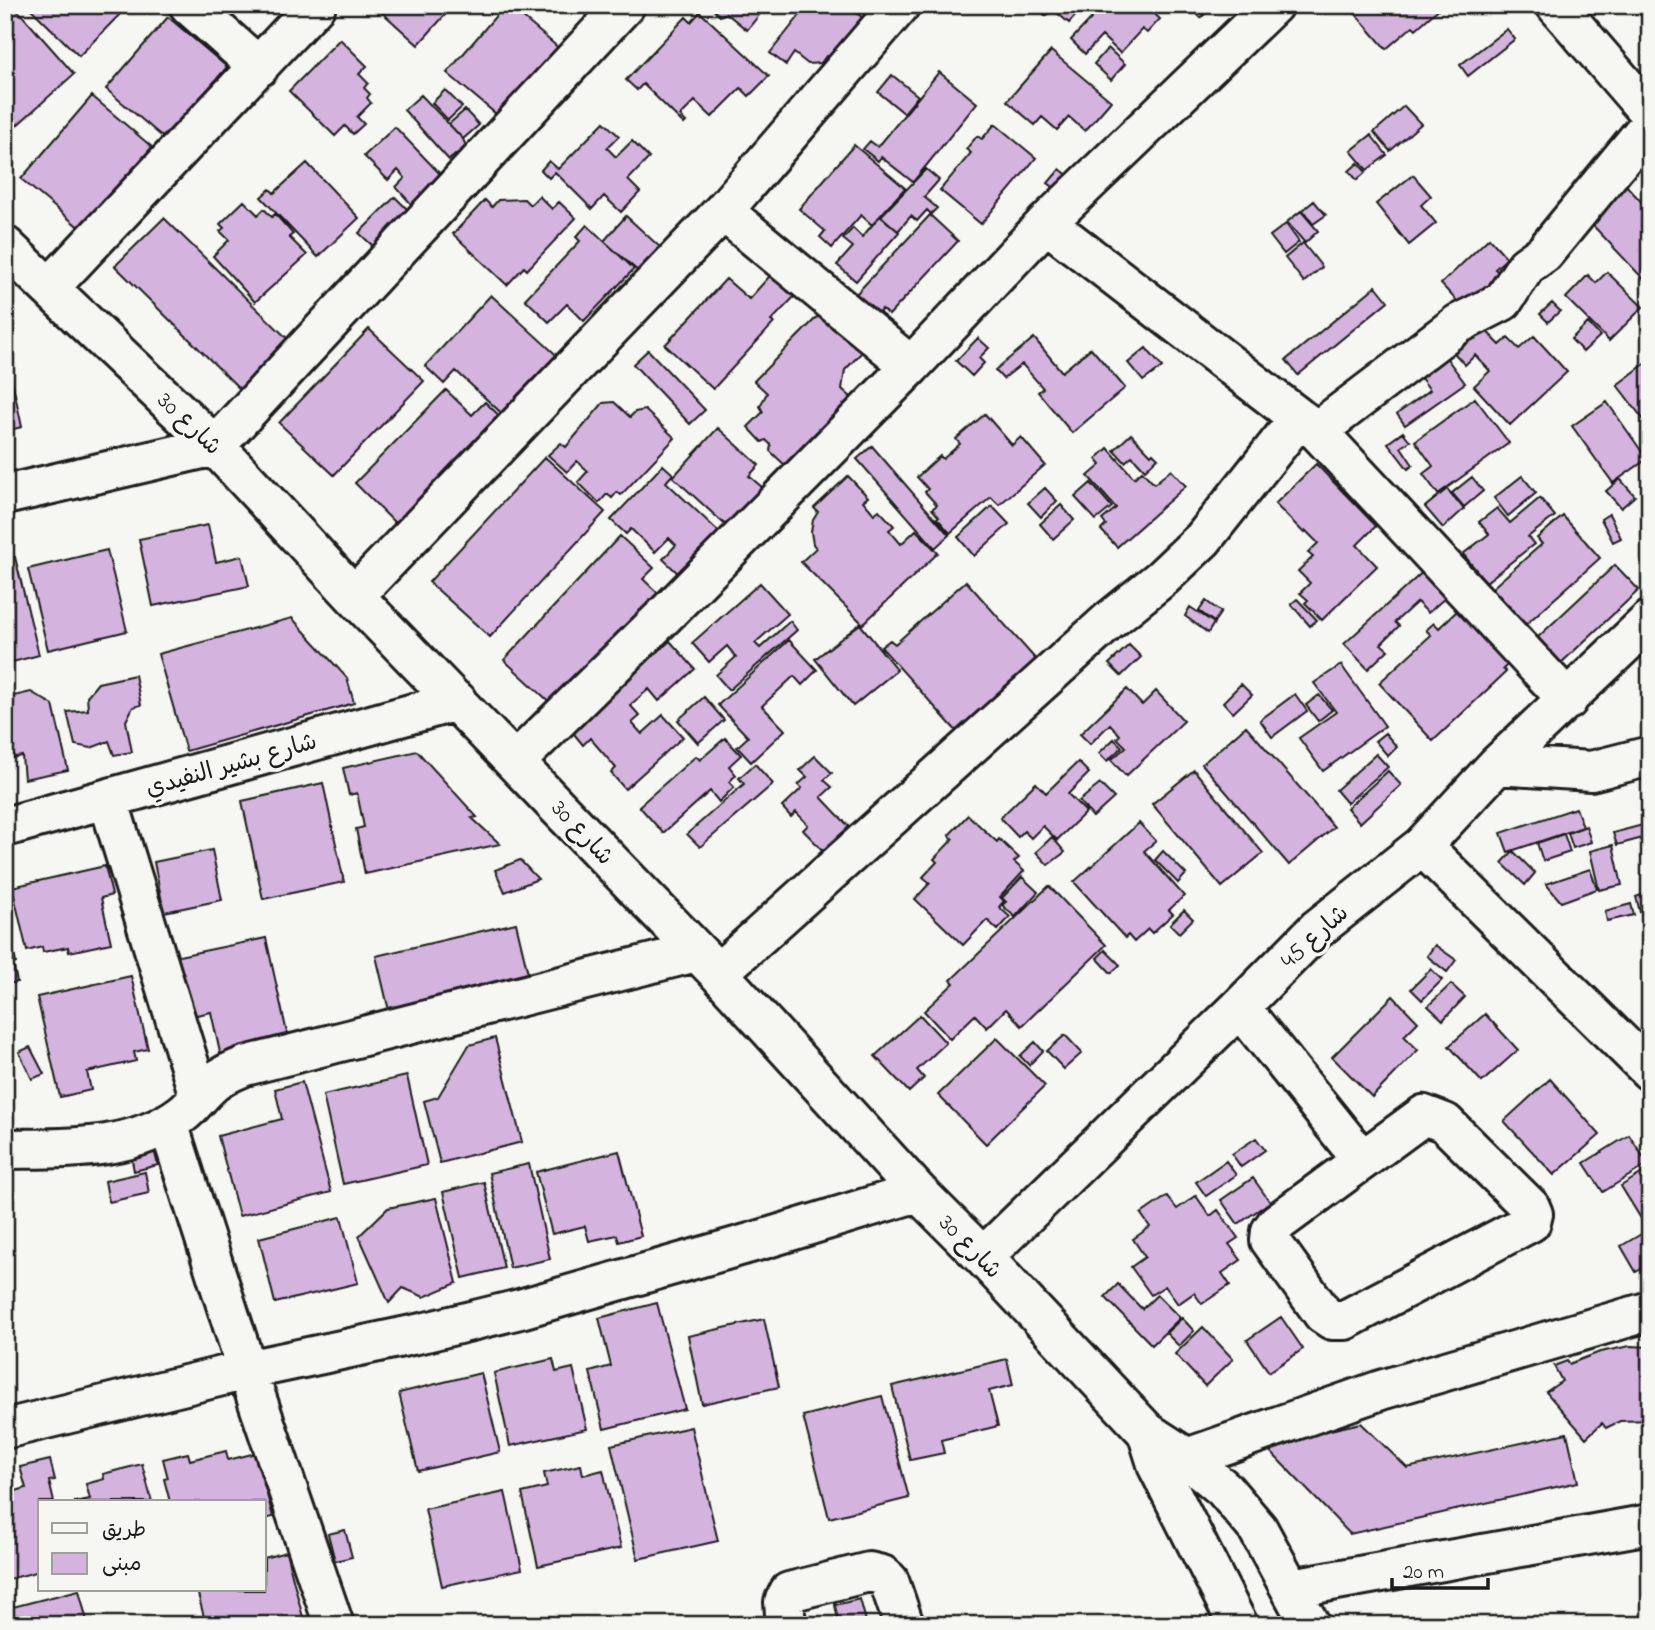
<svg xmlns="http://www.w3.org/2000/svg" width="1655" height="1630" viewBox="0 0 1655 1630" font-family="'Indie Flower','Playpen Sans Arabic',sans-serif">
<style>
.building{fill:#d4b4df;stroke:#1c1c1c;stroke-width:2}
.lines{fill:none;stroke-linecap:round;stroke-linejoin:round}
.minor-casing{stroke:#1c1c1c;stroke-width:44}
.minor{stroke:#f6f6f2;stroke-width:38}
.labels{text-anchor:middle;stroke-width:7;stroke-linejoin:round;paint-order:stroke}
.street-label{font-size:24px;fill:#1c1c1c;stroke:#f6f6f2}
</style>
<rect width="100%" height="100%" fill="#f6f6f2"/>
<filter id="ink" filterUnits="userSpaceOnUse"><feTurbulence type="fractalNoise" baseFrequency=".0143" numOctaves="2"/><feDisplacementMap in="SourceGraphic" scale="14" xChannelSelector="R" yChannelSelector="G"/><feConvolveMatrix kernelMatrix="1 2 1 2 8 2 1 2 1" color-interpolation-filters="sRGB"/></filter>
<g filter="url(#ink)">
<path class="building" d="M5,5H13L74,74L5,136Z
M27,5H129L79,56Z
M374,5H454L418,45Z
M505,5H508L560,49L502,119L447,73Z
M708,5H767L747,30L726,13L720,16Z
M818,5H846L863,18L843,43L835,64L826,56L821,63L808,64L794,53L786,65L770,53L805,9L811,14Z
M1034,5H1056L1046,16Z
M1063,5H1085L1069,23L1056,12Z
M1104,5H1145L1160,19L1147,33L1142,29L1120,53L1102,36L1085,54L1071,40Z
M1188,5H1213L1201,18Z
M1348,5H1443L1416,29L1413,26L1386,49Z
M700,12L769,76L749,96L741,88L712,117L695,101L680,116L686,122L684,124L643,84L637,90L626,80L686,17L691,22Z
M168,17L227,67L165,139L106,89Z
M1507,29L1515,39L1468,76L1460,65Z
M340,39L367,66L359,74L368,83L364,88L370,94L367,98L371,103L357,117L364,124L353,134L345,126L335,136L289,91Z
M1108,48L1125,64L1111,80L1094,64Z
M1051,51L1111,101L1085,131L1069,117L1057,130L1042,117L1035,125L1007,101Z
M939,72L977,103L913,182L881,157L878,161L863,149L870,141L878,147Z
M892,75L918,96L904,113L878,92Z
M445,90L462,107L448,120L432,103Z
M421,95L463,139L466,146L449,160L404,110Z
M92,96L152,147L81,229L21,179Z
M1404,106L1421,124L1390,151L1374,132Z
M465,110L479,125L463,139L449,124Z
M604,122L619,136L607,148L616,157L632,141L649,158L628,180L640,192L621,212L604,196L592,209L555,172L549,178L541,170L549,161L558,169Z
M995,124L1036,158L981,224L940,190L971,153L966,149L977,136L982,139Z
M395,127L443,177L413,206L396,187L405,178L398,170L388,180L364,156Z
M1371,135L1387,155L1367,170L1351,151Z
M854,145L905,188L872,225L861,215L832,248L820,237L825,231L799,209Z
M307,163L359,218L318,257L261,197L270,189L274,193Z
M1358,163L1366,172L1357,180L1349,171Z
M926,169L939,180L924,197L937,208L931,214L927,210L917,221L911,216L898,231L881,216Z
M1060,169L1080,185L1069,199L1048,183Z
M1413,175L1431,196L1421,205L1436,223L1409,245L1376,204Z
M1623,182L1650,211V286L1585,217Z
M539,196L552,209L559,202L576,218L527,270L524,267L507,285L453,234L485,200L492,207L498,200L524,199L530,205Z
M395,197L410,212L374,247L359,233Z
M244,201L258,215L264,209L272,217L275,214L293,234L289,237L307,255L255,302L213,256L229,240L220,231L224,228L220,224Z
M1314,201L1326,215L1313,224L1303,210Z
M1301,211L1318,231L1305,243L1287,222Z
M930,215L958,241L889,315L882,309L878,314L856,294Z
M626,216L662,249L640,273L604,241Z
M880,216L899,232L856,281L837,265L853,247L843,239L853,228L862,237Z
M164,218L299,350L250,399L115,266Z
M1286,224L1299,242L1284,254L1270,236Z
M587,225L634,269L584,321L567,304L549,322L525,299L580,241L576,237Z
M1489,238L1507,258L1495,269L1507,280L1470,315L1441,284Z
M1303,243L1322,267L1304,282L1285,258Z
M777,268L788,279L782,286L794,297L771,321L774,323L713,389L665,345L726,279L749,299Z
M1607,272L1643,307L1609,341L1566,298L1588,275L1596,283Z
M1376,286L1388,301L1298,375L1286,360Z
M491,295L564,362L509,420L456,371L444,384L425,366Z
M1552,303L1560,311L1548,322L1540,314Z
M821,313L862,352L845,370L842,389L851,397L840,410L843,415L789,469L770,451L771,445L766,440L762,442L748,427L763,412L760,406L767,393L754,381Z
M1474,318L1500,345L1508,338L1519,349L1534,336L1567,372L1510,425L1474,386L1490,371L1475,355L1465,365L1446,344Z
M1588,323L1600,336L1583,352L1571,339Z
M369,329L424,381L334,475L279,423Z
M978,338L989,348L979,358L984,363L972,376L956,361Z
M1034,338L1062,372L1091,348L1125,388L1072,433L1038,392L1043,388L1022,364L1003,379L995,370Z
M1146,348L1162,367L1143,381L1128,363Z
M648,350L705,410L690,424L633,364Z
M1445,356L1465,383L1405,425L1397,414L1430,390L1418,374Z
M1650,360V428L1617,385Z
M10,371L22,427L5,431V372Z
M446,390L472,415L485,402L508,424L403,531L355,483Z
M1475,398L1509,443L1438,494L1423,474L1433,466L1415,441Z
M614,402L630,417L635,412L645,410L675,438L621,495L617,492L612,498L607,494L599,503L578,482L588,471L577,461L567,472L548,455L561,443L566,447L603,403Z
M1607,402L1647,459L1613,483L1572,426Z
M985,414L1012,445L1021,437L1045,465L999,505L991,497L950,533L937,518L939,517L932,509L937,505L925,492L928,489L917,477L940,456L943,459L960,444L956,439Z
M718,428L759,465L749,476L763,488L732,531L673,477Z
M1403,432L1410,441L1401,447L1413,465L1408,469L1388,443Z
M1131,434L1151,455L1153,453L1158,458L1145,470L1132,456L1125,462L1114,450Z
M872,446L949,535L935,548L857,459Z
M1108,448L1134,478L1142,471L1154,484L1171,470L1186,486L1117,547L1101,530L1106,525L1102,520L1116,508L1088,476L1101,465L1096,459Z
M545,457L605,512L490,637L429,582Z
M1316,464L1376,526L1357,545L1377,566L1322,620L1305,603L1308,600L1300,593L1310,583L1298,571L1313,557L1308,553L1318,543L1306,531L1304,533L1275,504Z
M663,465L673,474L666,482L719,532L700,551L705,557L684,579L663,559L676,545L669,538L655,552L631,529L626,534L611,520Z
M848,476L868,497L863,501L874,514L879,510L894,526L889,530L901,544L916,530L938,553L863,624L801,562L816,548L813,544L811,532L813,520L818,512L814,508Z
M1522,476L1536,493L1508,516L1494,498Z
M1472,477L1483,491L1464,507L1452,493Z
M1620,479L1635,496L1621,508L1606,491Z
M1091,483L1112,507L1096,520L1075,497Z
M1045,488L1057,501L1041,517L1028,503Z
M1447,489L1464,509L1443,528L1425,507Z
M1540,498L1555,516L1528,537L1534,544L1486,582L1463,554L1489,534L1479,522L1497,508L1510,523Z
M1061,505L1074,520L1053,539L1040,524Z
M992,506L1009,524L974,556L958,537Z
M1609,514L1621,538L1613,542L1601,519Z
M1563,516L1600,558L1524,626L1491,589L1542,544L1537,538Z
M208,525L216,562L242,556L249,586L153,606L139,539Z
M620,536L654,568L643,579L667,602L556,708L504,660Z
M107,550L127,631L48,650L28,569Z
M15,557L39,655L5,664V559Z
M1615,565L1639,590L1560,664L1536,639Z
M1427,568L1457,599L1451,604L1446,597L1428,613L1417,602L1395,622L1399,626L1381,644L1388,650L1368,669L1344,644Z
M966,581L1039,663L959,734L881,647L890,640L895,644Z
M760,583L788,614L755,643L760,648L790,621L797,630L729,690L716,675L736,657L727,646L709,662L692,643Z
M1297,599L1317,620L1310,626L1291,604Z
M1206,601L1221,612L1214,622L1199,611Z
M1190,607L1214,623L1208,633L1185,616Z
M1457,611L1476,630L1478,628L1508,664L1503,669L1506,672L1433,741L1379,683L1431,635L1426,630L1434,623L1439,628Z
M292,618L347,678L354,703L186,751L158,654Z
M860,624L897,670L853,706L815,659Z
M789,640L817,670L802,685L794,676L762,706L785,730L751,762L737,747L748,737L718,705Z
M670,641L695,669L659,701L649,689L630,705L640,716L632,723L642,734L663,715L683,737L625,789L611,773L616,768L590,738L583,745L570,729Z
M1129,645L1141,657L1121,676L1109,664Z
M1341,665L1385,726L1323,771L1299,738L1336,712L1314,683Z
M135,675L141,705L133,707L126,721L132,752L114,755L109,741L91,748L75,745L67,712L88,710L87,696L98,683Z
M1241,684L1252,695L1233,713L1223,702Z
M1127,689L1142,705L1156,691L1184,721L1126,776L1111,760L1126,747L1117,738L1120,735L1110,724L1090,744L1080,734Z
M31,692L53,705L68,770L24,779L22,756L5,759V698Z
M1295,694L1307,711L1272,737L1260,720Z
M1319,695L1332,710L1318,721L1306,705Z
M704,697L724,720L698,743L678,720Z
M1650,709V741L1643,710Z
M1246,726L1334,827L1289,865L1202,764Z
M1385,733L1397,747L1388,756L1375,741Z
M725,738L741,755L729,766L736,775L729,782L734,787L719,802L710,791L663,833L639,806L696,756L700,760Z
M1114,739L1122,747L1107,761L1099,753Z
M417,751L477,817L472,818L500,844L365,874L356,829L364,827L357,793L349,795L343,768Z
M1376,754L1388,767L1347,803L1336,790Z
M815,756L832,773L824,780L832,787L821,797L856,834L830,858L803,830L808,825L796,812L791,817L782,807L802,788L798,785L807,777L800,770Z
M1078,762L1089,773L1068,794L1086,812L1057,840L1043,826L1031,838L1024,831L1018,837L1000,818L1036,783L1046,793Z
M755,764L773,784L700,847L687,834L744,784L739,778Z
M1194,770L1263,853L1222,887L1152,804Z
M1388,771L1401,785L1360,823L1347,808Z
M323,783L344,882L263,899L242,801Z
M1100,784L1114,798L1093,817L1079,801Z
M1576,808L1583,827L1508,852L1501,833Z
M968,815L997,842L999,839L1019,858L1014,862L1024,871L1000,897L1004,901L999,907L1010,917L998,930L987,920L963,945L915,899L930,883L923,877L937,862L934,859L953,839L949,835Z
M1139,823L1156,841L1144,851L1184,896L1169,910L1173,914L1152,933L1148,929L1134,942L1128,935L1125,938L1074,882Z
M1650,823V836L1617,845L1613,833Z
M1586,826L1591,842L1573,848L1568,833Z
M1564,834L1570,852L1543,861L1537,843Z
M1052,837L1065,852L1048,865L1036,852Z
M1613,845L1622,885L1599,890L1590,851Z
M212,850L222,900L164,912L154,862Z
M1163,851L1186,874L1178,883L1155,860Z
M1513,851L1535,873L1525,885L1502,863Z
M520,860L538,879L505,892L495,870Z
M105,866L112,895L101,898L111,943L69,952L68,947L43,952L42,947L27,951L12,887Z
M1590,869L1597,889L1561,902L1546,884Z
M1022,877L1038,892L1015,917L1002,905L1006,902L1002,898Z
M1049,886L1106,945L1022,1026L1006,1009L987,1028L975,1015L950,1039L924,1011L954,983L951,980Z
M1650,892V909L1640,912L1636,897Z
M1631,904L1634,915L1607,921L1605,911Z
M1184,910L1193,919L1179,933L1170,924Z
M5,911L16,963L5,966Z
M516,923L530,982L390,1015L376,956Z
M266,938L289,1042L221,1057L211,1012L187,1017L174,957Z
M1435,945L1456,960L1447,972L1427,956Z
M1105,950L1120,965L1111,973L1097,958Z
M14,968L17,982L5,985V970Z
M1431,969L1442,980L1422,1000L1411,989Z
M131,976L148,1049L134,1052L136,1061L87,1072L91,1090L60,1097L37,997Z
M1451,984L1465,997L1443,1020L1428,1006Z
M1393,996L1418,1022L1404,1036L1418,1050L1372,1097L1332,1057Z
M1485,1014L1518,1050L1482,1082L1449,1046Z
M920,1015L946,1043L917,1070L924,1078L909,1092L875,1056Z
M1065,1035L1082,1053L1064,1069L1047,1051Z
M495,1038L522,1142L440,1163L424,1101L438,1097L469,1045Z
M997,1038L1045,1086L986,1144L938,1095Z
M1035,1042L1043,1051L1029,1065L1020,1056Z
M30,1047L44,1074L32,1079L19,1052Z
M407,1076L427,1165L343,1184L323,1095Z
M1550,1079L1600,1135L1554,1175L1504,1121Z
M302,1082L331,1192L239,1216L218,1136L282,1119L275,1089Z
M1629,1135L1648,1164L1603,1192L1584,1163Z
M1256,1138L1265,1150L1241,1167L1232,1154Z
M154,1150L158,1165L134,1171L131,1155Z
M619,1151L641,1236L619,1242L617,1235L589,1241L585,1226L552,1234L536,1172Z
M1226,1161L1236,1175L1206,1196L1196,1182Z
M529,1164L550,1259L510,1268L489,1173Z
M1649,1169L1650,1264L1636,1272L1621,1246L1648,1230L1621,1186Z
M145,1172L149,1193L109,1202L105,1181Z
M1253,1178L1270,1202L1238,1224L1221,1200Z
M484,1182L504,1268L463,1278L443,1192Z
M1167,1196L1177,1209L1196,1196L1210,1216L1218,1210L1238,1238L1229,1244L1241,1260L1222,1273L1230,1285L1202,1304L1194,1293L1178,1304L1165,1286L1151,1295L1131,1267L1145,1257L1133,1239L1150,1227L1141,1214Z
M436,1198L457,1283L424,1297L403,1288L389,1303L359,1236L388,1208Z
M341,1217L358,1283L275,1303L259,1238Z
M1118,1284L1142,1309L1157,1295L1180,1318L1152,1345L1105,1297Z
M657,1303L685,1409L604,1429L590,1372L611,1366L599,1318Z
M1281,1317L1303,1349L1269,1372L1247,1340Z
M1182,1318L1194,1331L1179,1346L1166,1333Z
M764,1319L779,1387L702,1404L688,1336Z
M1203,1327L1233,1359L1205,1386L1175,1354Z
M1630,1346L1650,1347V1420L1620,1421L1606,1428L1602,1423L1586,1438L1546,1392L1562,1381L1554,1366L1567,1361L1569,1364L1600,1352Z
M553,1359L556,1372L573,1368L587,1429L510,1446L494,1373Z
M1007,1359L1013,1385L989,1391L998,1426L941,1440L944,1453L910,1460L892,1386Z
M481,1373L500,1452L418,1471L399,1393Z
M882,1396L909,1498L829,1518L803,1416Z
M1361,1423L1407,1468L1567,1433L1578,1482L1350,1534L1264,1445Z
M691,1427L718,1541L638,1559L611,1445Z
M226,1451L228,1460L256,1453L273,1517L264,1519V1502H170L164,1479L168,1478L163,1459L188,1453L190,1460Z
M50,1460L55,1480L49,1481L54,1502H40V1571L5,1580V1494L26,1488L20,1467Z
M142,1464L152,1502H74L90,1499L86,1484L104,1479L103,1474Z
M581,1465L583,1475L603,1470L621,1548L538,1566L522,1493L547,1487L544,1473Z
M505,1492L522,1569L442,1586L425,1509Z
M345,1530L352,1557L335,1561L328,1534Z
M286,1552L305,1625H206L197,1590H264V1558Z
M79,1590L88,1625H5V1609Z
M860,1599L867,1625H825V1623L838,1620L835,1605Z"/>
<g class="lines">
<g class="minor-casing">
<path id="minor" d="M189,5L259,67
M1556,5L1650,114
M723,211L911,366
M1046,223L1299,418
M5,246L215,446L354,596L718,973L918,1192L983,1257L1147,1432L1187,1458L1224,1489L1258,1529L1310,1625
M49,288L316,5
M1317,431L1568,700
M5,495L215,446L625,5
M354,596L723,211L900,5
M516,761L664,616L911,366L1046,223L1273,5
M1497,765L1591,771L1650,756
M108,799L199,1096
M5,827L457,701
M1422,846L1650,1071
M718,973L1110,620L1162,578L1203,539L1299,418L1317,431L1458,324L1503,301L1526,266L1544,253L1650,124
M1240,1007L1362,1160
M1424,1115L1445,1123L1530,1207L1533,1214L1531,1222L1345,1320H1332L1323,1314L1270,1240L1271,1231L1277,1223Z
M168,1123L247,1370L334,1625
M5,1149C64,1148 132,1152 182,1114C193,1106 201,1093 212,1084C222,1075 233,1071 245,1066L696,952
M983,1257L1240,1007L1317,929L1422,846L1497,765L1650,620
M5,1429L247,1370L426,1332L520,1309L764,1239L918,1192
M1147,1432L1158,1467L1238,1625
M1187,1458L1381,1390L1650,1311
M1292,1588L1650,1524
M786,1625L784,1602L789,1592L869,1572L882,1575L889,1581L904,1625"/>
</g>
<use href="#minor" class="minor"/>
</g>
</g>
<g class="labels">
<g class="street-label">
<text transform="translate(190 423) rotate(44)" y="8">شارع 30</text>
<text transform="translate(231 764) rotate(-16)" y="8">شارع بشير النفيدي</text>
<text transform="translate(583 832) rotate(47)" y="8">شارع 30</text>
<text transform="translate(1314 936) rotate(-42)" y="8">شارع 45</text>
<text transform="translate(971 1246) rotate(46)" y="8">شارع 30</text>
</g>
</g>
<rect width="1655" height="1630" fill="none" stroke="#f6f6f2" stroke-width="28"/>
<rect x="14" y="14" width="1627" height="1602" fill="none" stroke="#1c1c1c" stroke-width="2.5" filter="url(#ink)"/>
<rect x="38" y="1500" width="228" height="91" fill="#f6f6f2" stroke="#9f9f9c" stroke-width="2"/>
<rect x="52" y="1523" width="35" height="10" fill="#f6f6f2" stroke="#9f9f9c" stroke-width="2"/>
<text x="102" y="1536" font-size="21" fill="#1c1c1c">طريق</text>
<rect x="52" y="1553" width="35" height="21" fill="#d4b4df" stroke="#9f9f9c" stroke-width="2"/>
<text x="102" y="1570" font-size="21" fill="#1c1c1c">مبنى</text>
<path d="M1392 1578v10h96v-10" fill="none" stroke="#1c1c1c" stroke-width="3.5"/>
<text x="1403" y="1578" font-size="21" fill="#1c1c1c" stroke="#f6f6f2" stroke-width="5" paint-order="stroke">20 m</text>
</svg>
